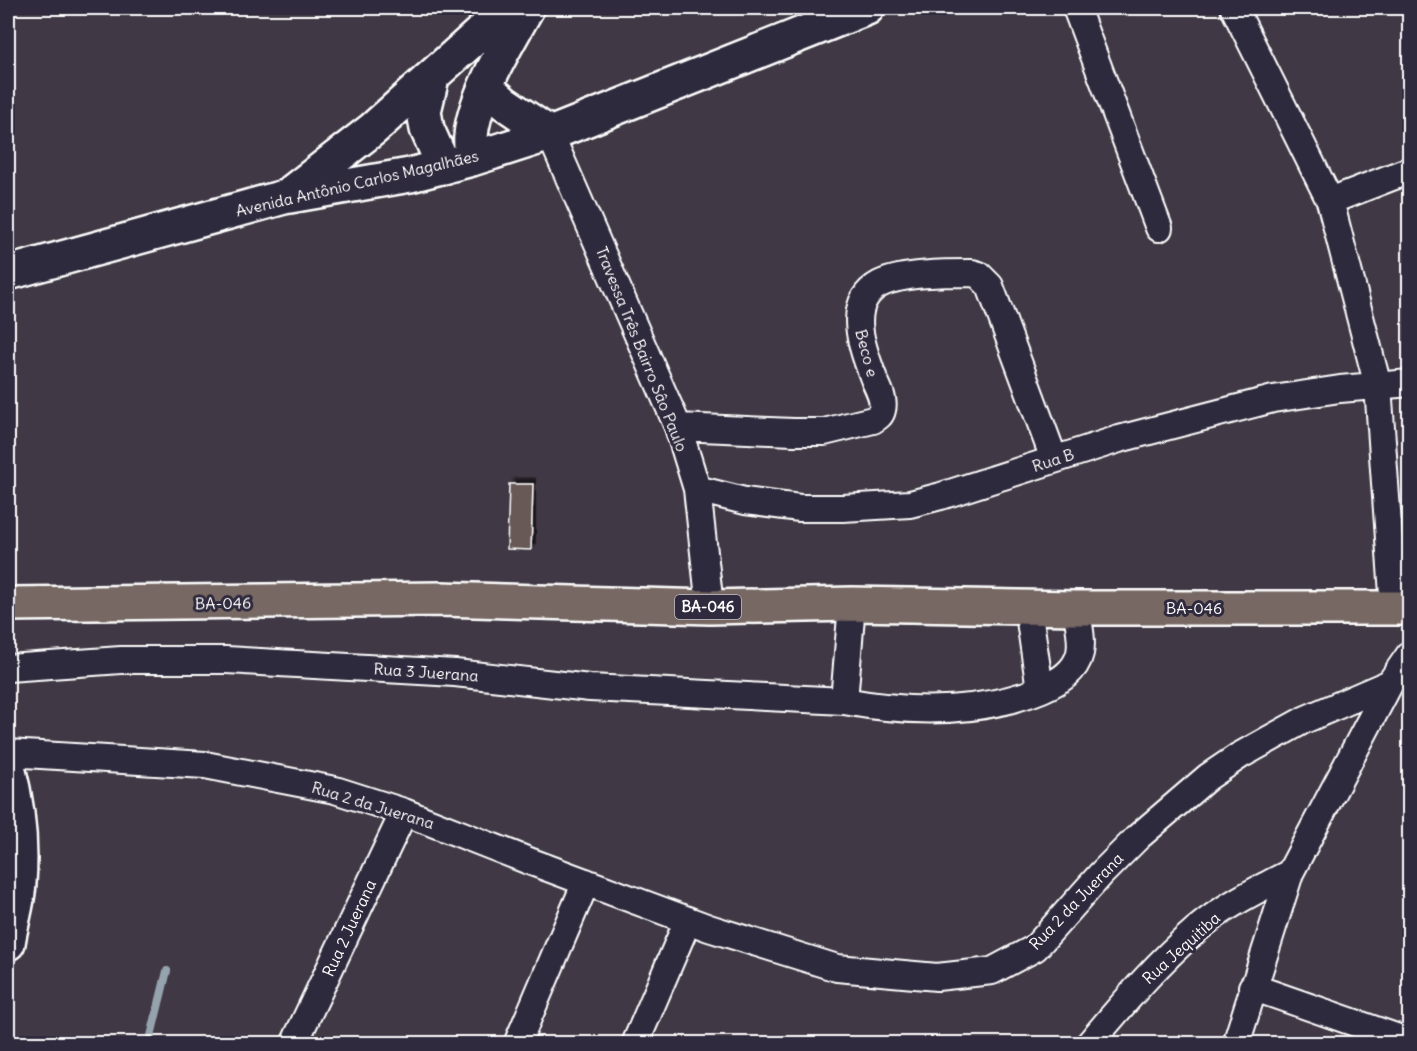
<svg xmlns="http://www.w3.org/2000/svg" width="1417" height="1051" viewBox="0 0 1417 1051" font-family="Delius,sans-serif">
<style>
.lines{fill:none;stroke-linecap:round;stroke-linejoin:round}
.stream{stroke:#95a3ae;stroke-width:8}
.building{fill:#685956;stroke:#fff;stroke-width:1.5;filter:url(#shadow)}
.street-casing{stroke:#fff;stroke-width:30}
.secondary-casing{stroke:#fff;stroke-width:38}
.primary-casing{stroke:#fff;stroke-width:38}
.street{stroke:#2f2a3d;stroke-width:26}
.secondary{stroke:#2f2a3d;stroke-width:33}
.primary{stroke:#776864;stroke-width:33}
.labels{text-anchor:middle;stroke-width:6;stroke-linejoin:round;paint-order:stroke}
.shield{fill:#2f2a3d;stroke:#c1bfc5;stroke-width:1.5}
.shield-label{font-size:15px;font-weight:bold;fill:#fff}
.street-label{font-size:16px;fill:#fff;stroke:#2f2a3d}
</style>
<defs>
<filter id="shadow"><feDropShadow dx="5.5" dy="-5.5" stdDeviation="1.5" flood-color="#0009"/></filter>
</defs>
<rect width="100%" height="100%" fill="#403844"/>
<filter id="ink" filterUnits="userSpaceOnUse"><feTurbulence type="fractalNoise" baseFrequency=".0167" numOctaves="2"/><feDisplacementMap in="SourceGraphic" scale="12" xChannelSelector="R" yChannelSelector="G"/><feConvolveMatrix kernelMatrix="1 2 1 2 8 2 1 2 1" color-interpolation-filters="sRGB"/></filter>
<g filter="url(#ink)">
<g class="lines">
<path class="stream" d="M149,1044L167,971"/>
</g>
<path class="building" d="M509,484H533L531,550L507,549Z"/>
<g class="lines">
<g class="street-casing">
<path id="street" d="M1076,8L1159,228
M1234,8L1330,201L1378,386L1394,608
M550,134L678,427L697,489L710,607
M1330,201L1410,170
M678,427L794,432H824L873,420C878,417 881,415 882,410C885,400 878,388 874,379C863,350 844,303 880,284C902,273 947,273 972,273L979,275L990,286L1054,459
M697,489L745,501L800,508H843L910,504L941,496L1119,439L1273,399L1340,389L1410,383
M1028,607L1040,689
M8,668L121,660H226L455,673L590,688L844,701C909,713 979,715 1042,689C1058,682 1076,672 1080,653C1083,639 1078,621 1076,608
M844,701L852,604
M8,753L205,765L335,790L404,812L529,861L709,928L837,968L937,977L992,971L1035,948L1101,874L1138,837L1208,777L1239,756L1304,720L1390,683
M1252,987L1410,1042
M294,1044L404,812
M517,1044L586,882
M635,1044L688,920
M1089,1044C1123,1004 1156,964 1196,930C1224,906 1257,890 1290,873
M1236,1044L1290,873L1390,683L1410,654"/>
</g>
<g class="secondary-casing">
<path id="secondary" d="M432,78L424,111L427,129L444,167
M486,87L504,103L550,134
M472,159C472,151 470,143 471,136C474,97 508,42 527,8
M288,195L373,129L508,8
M8,273L284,197L410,175L472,159L550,134L867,8
M8,767C18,805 22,843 19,883C18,903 11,923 8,943"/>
</g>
<g class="primary-casing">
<path id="primary" d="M8,604L441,599L710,607L852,604L1076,608H1410"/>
</g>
<use href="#street" class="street"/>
<use href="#secondary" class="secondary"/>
<use href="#primary" class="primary"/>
</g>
</g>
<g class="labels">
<rect class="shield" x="675" y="595" width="66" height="24" rx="4.5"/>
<g class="shield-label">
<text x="708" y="612">BA-046</text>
</g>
<g class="street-label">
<text transform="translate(357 183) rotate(-13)" y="6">Avenida Antônio Carlos Magalhães</text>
<text transform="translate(642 349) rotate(68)" y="6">Travessa Três Bairro Sâo Paulo</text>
<text transform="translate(867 353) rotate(75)" y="6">Beco e</text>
<text transform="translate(1053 460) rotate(-18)" y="6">Rua B</text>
<text transform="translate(223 603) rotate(-1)" y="6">BA-046</text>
<text x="1194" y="614">BA-046</text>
<text transform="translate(426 672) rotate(4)" y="6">Rua 3 Juerana</text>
<text transform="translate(373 805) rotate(17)" y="6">Rua 2 da Juerana</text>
<text transform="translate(1076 901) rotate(-46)" y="6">Rua 2 da Juerana</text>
<text transform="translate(349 928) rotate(-65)" y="6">Rua 2 Juerana</text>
<text transform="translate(1181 948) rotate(-42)" y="6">Rua Jequitiba</text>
</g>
</g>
<rect width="1417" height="1051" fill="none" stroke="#2f2a3d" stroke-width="30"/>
<rect x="15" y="15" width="1387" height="1021" fill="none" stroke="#fff" stroke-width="2" filter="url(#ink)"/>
</svg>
